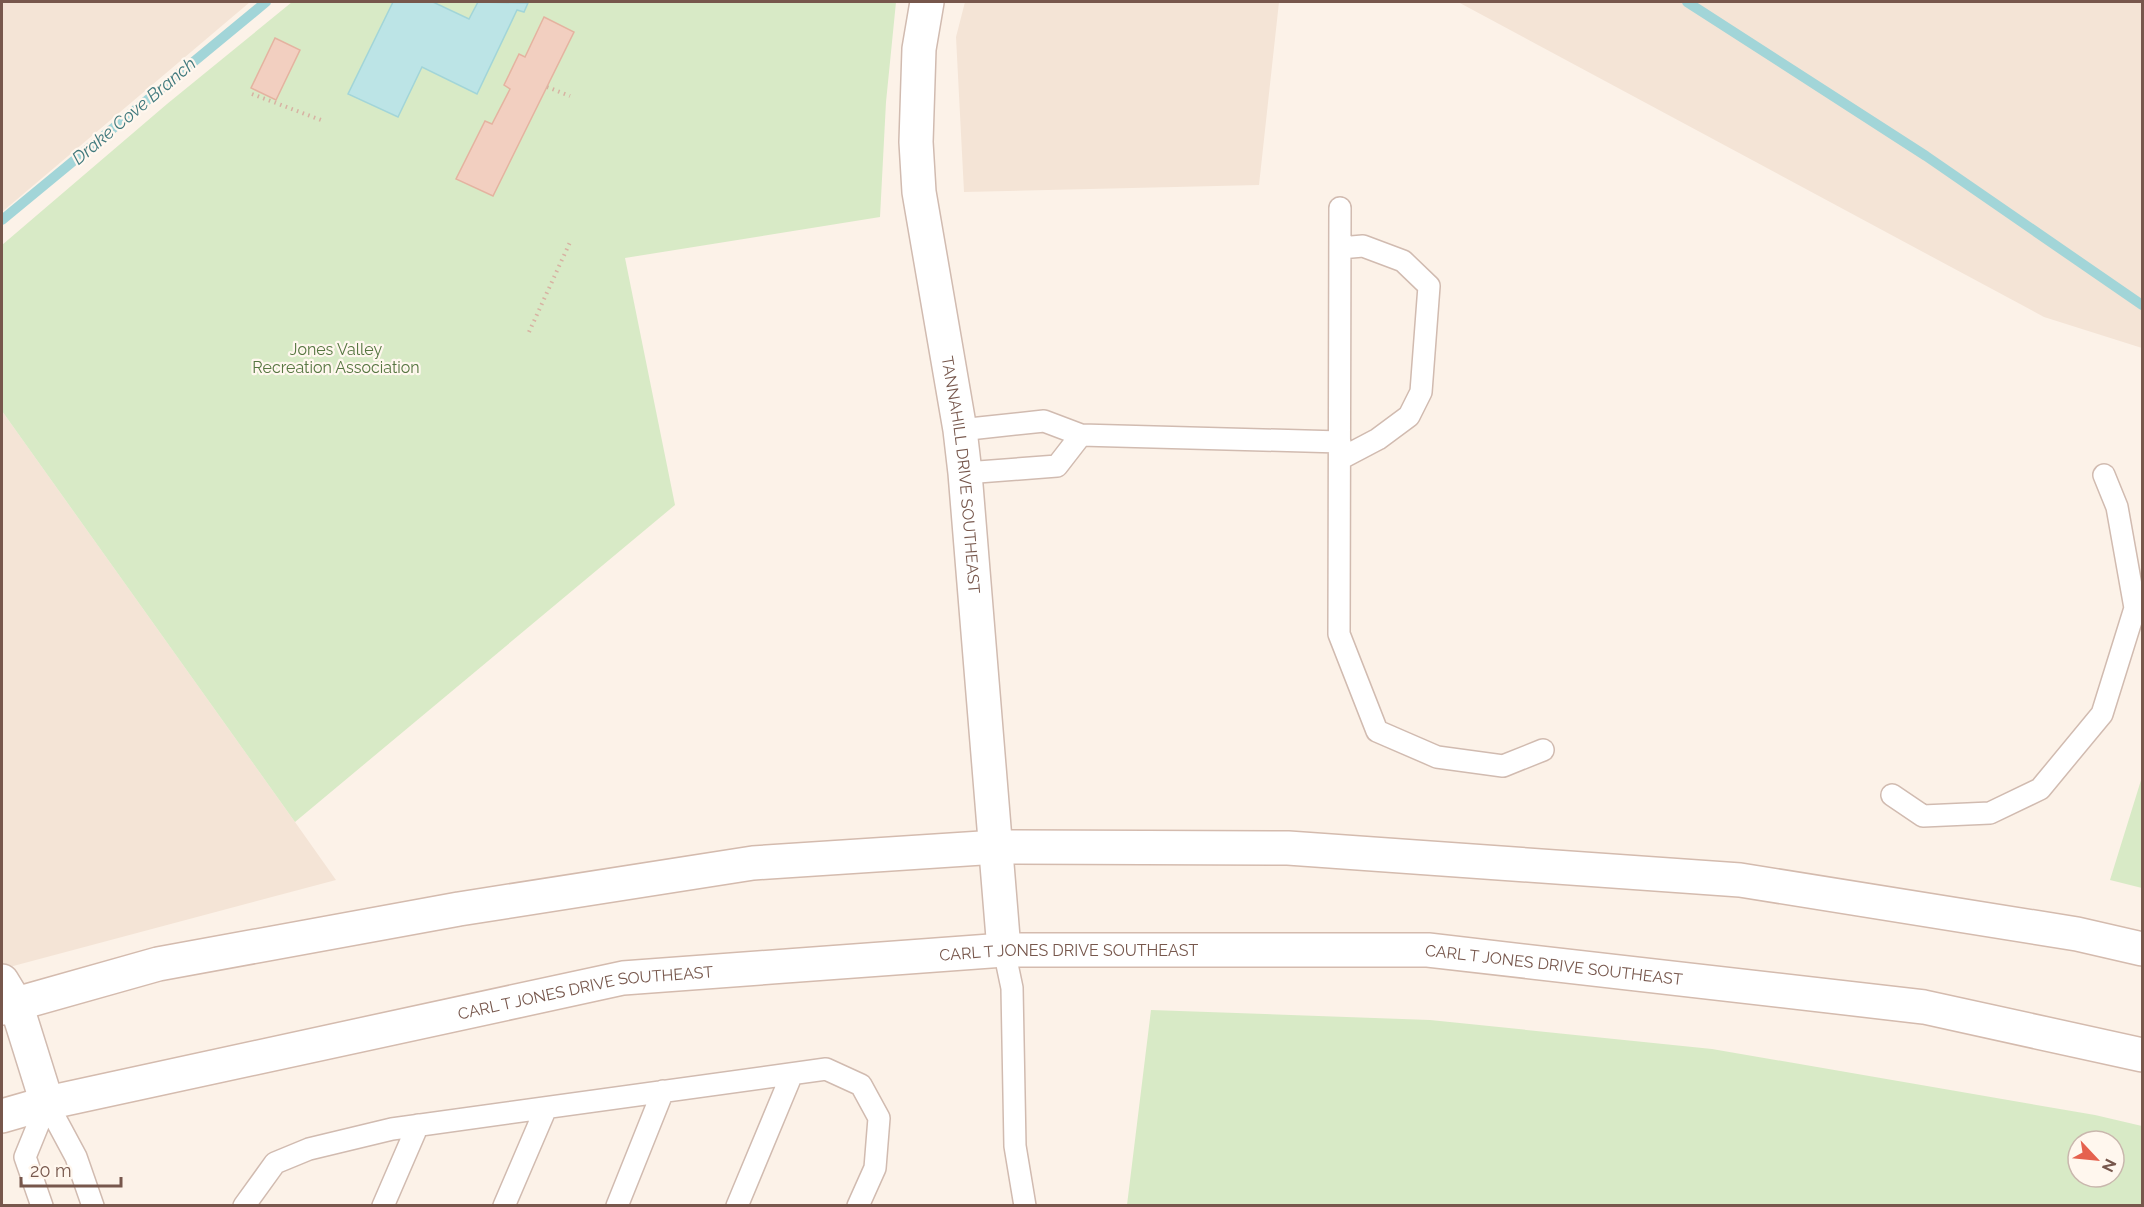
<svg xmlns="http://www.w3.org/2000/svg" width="2144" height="1207" viewBox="0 0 2144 1207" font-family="Raleway,sans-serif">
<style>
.residential{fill:#f4e4d6}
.green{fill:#d8eac6;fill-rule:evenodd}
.water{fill:#bce4e6;stroke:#a2d5d8;stroke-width:1.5}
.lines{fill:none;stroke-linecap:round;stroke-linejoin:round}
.stream{stroke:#a2d5d8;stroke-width:10}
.building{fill:#f2cfc0;stroke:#e4b3a0;stroke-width:1.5}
.service-casing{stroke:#d1bbb0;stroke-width:24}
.minor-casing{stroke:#d1bbb0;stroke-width:36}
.secondary-casing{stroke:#d4bbae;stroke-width:36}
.path{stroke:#d7b2a2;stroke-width:4;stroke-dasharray:1.5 4.5;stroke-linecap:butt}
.service{stroke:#fff;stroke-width:21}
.minor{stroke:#fff;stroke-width:33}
.secondary{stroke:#fff;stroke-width:33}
.labels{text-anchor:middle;stroke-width:4.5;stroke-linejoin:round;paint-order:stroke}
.park-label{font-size:16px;fill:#567641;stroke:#fff7ee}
.street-label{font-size:16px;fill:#77574c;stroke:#fff7ee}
.water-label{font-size:18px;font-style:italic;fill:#3f787c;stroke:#fff7ee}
</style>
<rect width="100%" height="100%" fill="#fcf2e8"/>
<path class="residential" d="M2,2H250L2,212Z
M965,2H1279L1259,185L964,192L956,37Z
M1458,2H2142V348L2044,317Z
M2,411L295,822L336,880L2,969Z"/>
<path class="green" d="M292,2H896L886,102L880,217L625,258L675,505L295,822L2,411V245L167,104Z
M2142,777V888L2110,880Z
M1151,1010L1430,1020L1712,1049L2095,1115L2142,1126V1205H1127ZM2078,1141H2114V1177H2078Z"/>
<path class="water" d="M393,2H433L469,19L478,2L528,3L524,12L517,10L477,94L422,67L398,117L348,94Z"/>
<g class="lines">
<path class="stream" d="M1687,2L1926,156L2142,305
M2,220L266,2"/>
</g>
<path class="building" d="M544,17L574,32L493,196L456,179L485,121L492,124L510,89L504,85L519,54L525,57Z
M275,38L300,50L276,100L251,88Z"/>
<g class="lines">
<g class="service-casing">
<path id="service" d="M1340,208L1339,634L1377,731L1437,757L1503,766L1543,750
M960,430L1044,421L1081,435L1340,442
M1340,459L1378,439L1409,416L1421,392L1429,286L1403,261L1363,246L1340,248
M965,473L1057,466L1081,435
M1892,795L1923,816L1990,813L2040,789L2102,714L2135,608L2117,507L2104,475
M1004,950L1012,988L1015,1146L1025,1206
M47,1103L76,1157L93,1206
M42,1206L25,1157L47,1103
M244,1206L275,1163L309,1149L392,1129L826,1069L861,1085L879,1118L875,1168L858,1206
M383,1206L418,1125
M504,1206L546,1108
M617,1206L663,1091
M737,1206L792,1074"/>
</g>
<g class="minor-casing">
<g id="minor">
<path id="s1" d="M927,2L919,49L916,142L919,192L960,430L965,473L1004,950"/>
<path d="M2,981L16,1004L47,1103"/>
</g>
</g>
<g class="secondary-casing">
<g id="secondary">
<path d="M2,1008L158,964L459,909L753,863L997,847L1288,848L1740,880L2077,934L2142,949"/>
<path id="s2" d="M2,1116L47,1103L623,978L1004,950H1428L1924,1007L2142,1055"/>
</g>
</g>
<path class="path" d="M547,87L570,96
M252,94L321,120
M529,332L571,240"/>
<use href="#service" class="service"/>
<use href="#minor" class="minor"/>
<use href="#secondary" class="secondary"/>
</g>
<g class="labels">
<g class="park-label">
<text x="336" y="355">Jones Valley<tspan x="336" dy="18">Recreation Association</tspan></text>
</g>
<g class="street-label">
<text dy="6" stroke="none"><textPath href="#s1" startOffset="477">TANNAHILL DRIVE SOUTHEAST</textPath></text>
<text dy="6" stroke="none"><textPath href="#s2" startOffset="1083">CARL T JONES DRIVE SOUTHEAST</textPath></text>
<text dy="6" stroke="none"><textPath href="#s2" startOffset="1569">CARL T JONES DRIVE SOUTHEAST</textPath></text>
<text dy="6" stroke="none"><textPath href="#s2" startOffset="597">CARL T JONES DRIVE SOUTHEAST</textPath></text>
</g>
<g class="water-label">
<text transform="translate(134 111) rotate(-40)" y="6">Drake Cove Branch</text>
</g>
</g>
<rect width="2144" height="1207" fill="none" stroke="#77574c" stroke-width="6"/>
<g transform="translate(2096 1159) rotate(116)"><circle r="28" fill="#fff7ee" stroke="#c9b7ad" stroke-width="1.5"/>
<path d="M0-4.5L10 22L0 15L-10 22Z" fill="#e5614e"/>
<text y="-9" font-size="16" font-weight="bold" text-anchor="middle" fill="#77574c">N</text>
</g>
<path d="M21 1177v9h100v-9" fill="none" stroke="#77574c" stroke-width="3"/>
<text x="30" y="1177" font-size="18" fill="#77574c" stroke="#fff7ee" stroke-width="4.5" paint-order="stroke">20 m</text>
</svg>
